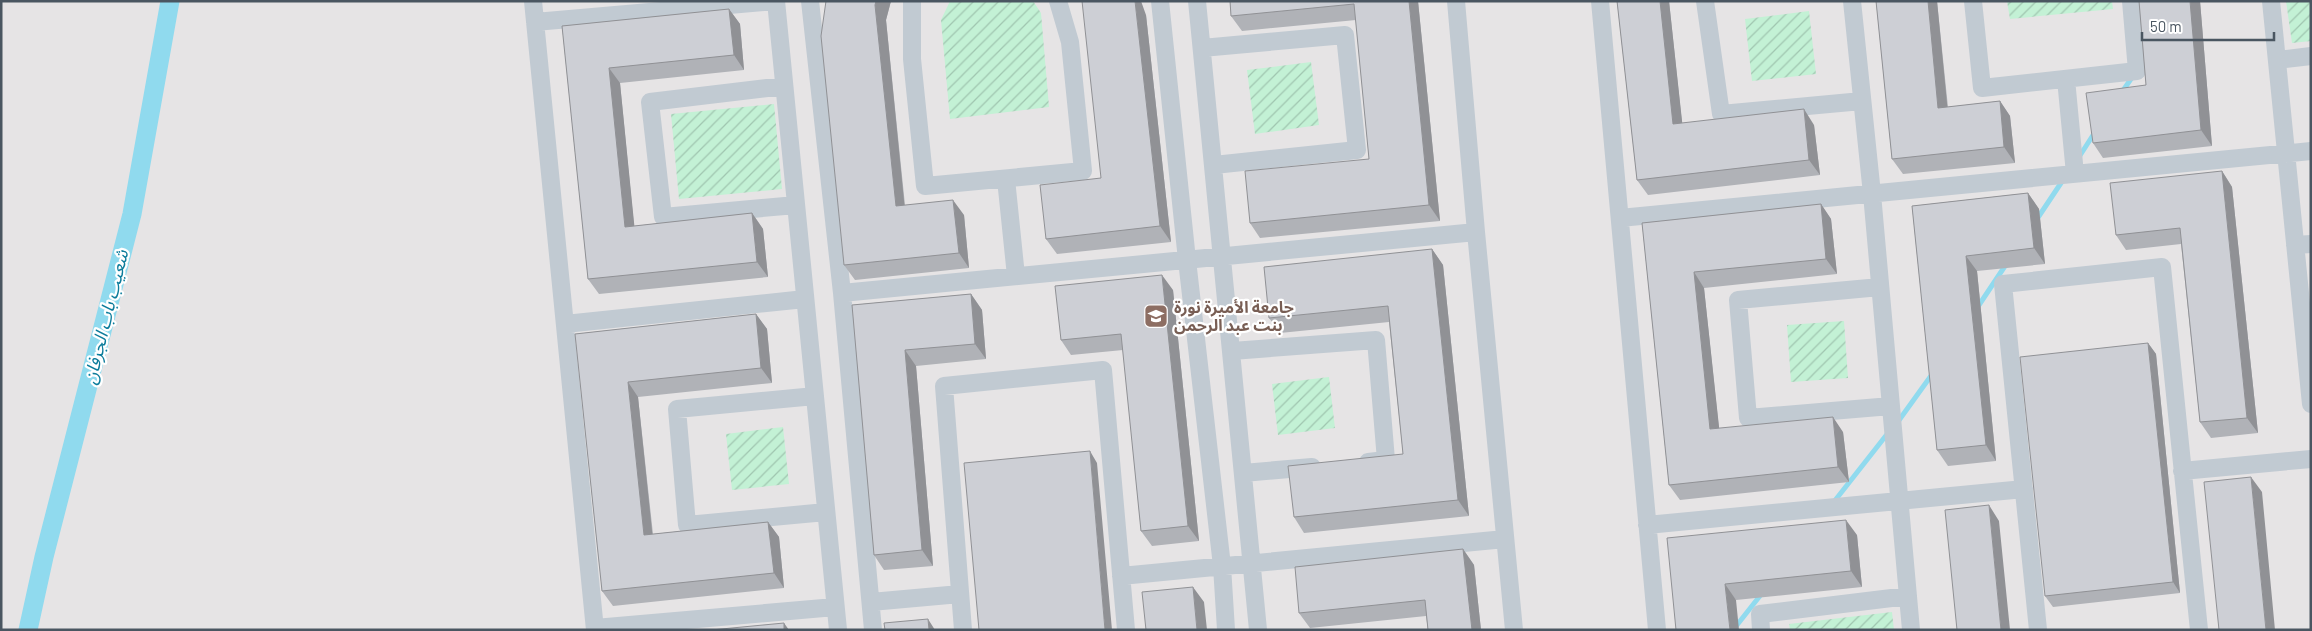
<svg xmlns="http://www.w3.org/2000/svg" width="2312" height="631" viewBox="0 0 2312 631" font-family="Barlow,'Noto Sans Arabic',sans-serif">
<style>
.education{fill:#e6e4e5}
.garden{fill:url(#garden-furrows)}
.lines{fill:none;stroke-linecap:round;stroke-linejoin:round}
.stream{stroke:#90daee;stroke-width:5}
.canal{stroke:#90daee;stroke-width:19}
.street{stroke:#c1cad2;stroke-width:18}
.wall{fill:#b0b2b7}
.shaded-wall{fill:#909195}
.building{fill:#cdcfd5;stroke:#909195}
.labels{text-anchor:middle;stroke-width:4.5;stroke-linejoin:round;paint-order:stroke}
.education-label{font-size:16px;font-weight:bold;fill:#785e54;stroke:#fff;text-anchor:start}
.water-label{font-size:18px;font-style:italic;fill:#0c7c9b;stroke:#fff}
</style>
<defs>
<pattern id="garden-furrows" width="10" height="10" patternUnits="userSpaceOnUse" patternTransform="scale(1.25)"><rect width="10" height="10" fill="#c3f1d5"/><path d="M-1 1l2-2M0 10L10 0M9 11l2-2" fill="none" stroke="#a0c6b0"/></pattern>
</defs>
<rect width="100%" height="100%" fill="#f5f3f3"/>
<path class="education" d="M1,1H2311V630H1Z"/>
<path class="garden" d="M950,1H1033L1041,13L1049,107L950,119L941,20Z
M2007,1H2112L2113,9L2010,19Z
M2286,1H2311V41L2292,43Z
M1809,11L1816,74L1752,81L1745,19Z
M1311,62L1319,125L1255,134L1247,70Z
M774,104L782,189L679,199L671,114Z
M1844,321L1848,378L1791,382L1787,325Z
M1329,377L1335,428L1278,435L1272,384Z
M783,427L789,484L732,490L726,434Z
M1892,612L1894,630H1790L1789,624Z"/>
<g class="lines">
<path class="stream" d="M2122,92L2133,76
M2079,157L2095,132
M2037,219L2063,180
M1977,308L2007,263
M1897,423L1933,373
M1833,503L1888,433
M1733,630L1763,592"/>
<path class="canal" d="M28,630L44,557L132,214L170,1"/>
<path class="street" d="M533,1L595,630
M776,1L838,630
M810,1L842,293L873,630
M912,1V59L925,186L1083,171L1070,42L1058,1
M1160,1L1187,260L1222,566L1226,630
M1197,1L1258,630
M1456,1L1476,232L1514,630
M1600,1L1657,630
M1705,1L1721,114L1862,101
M1852,1L1872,194L1911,630
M1973,1L1982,88L2137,71L2131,1
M2271,1L2311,404
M535,22L775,1
M1202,48L1345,35L1357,150L1214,165
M2277,60L2311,56
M2066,79L2075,174
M784,86L650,102L663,217L796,205
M1006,179L1016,276
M1620,218L2311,151
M2295,245L2311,244
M1880,287L1738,300L1748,418L1891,406
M842,293L1476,232
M565,324L805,299
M1232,351L1376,340L1386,460L1368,462
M815,396L677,409L687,525L826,512
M2182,471L2311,459
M1243,473L1312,467
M1647,525L2024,489
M1121,576L1505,539
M871,602L960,594
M595,628L835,607
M963,630L944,386L1103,370L1126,630
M1761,630L1760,614L1908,596
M2038,630L2003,284L2162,267L2199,630"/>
</g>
<path class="wall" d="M826,1H891L886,20L905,205L964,215L969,268L855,280L844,265Z
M1230,1H1418L1440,221L1260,238L1250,223L1369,159L1356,20L1242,31L1231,16Z
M1617,1H1669L1682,123L1814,125L1820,175L1648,195L1637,180Z
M1876,1H1937L1948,107L2000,101L2010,116L2015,163L1903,174L1892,159Z
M2139,1H2200L2212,146L2103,158L2093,143L2146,85Z
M729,9L740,24L744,70L620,83L634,226L752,213L763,229L768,277L599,294L588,279L562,26Z
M1146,15L1171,242L1057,254L1046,239L1101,178Z
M2222,171L2232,187L2258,433L2211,438L2200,422L2181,244L2126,250L2116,235Z
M2028,193L2039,209L2045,264L1977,271L1996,461L1948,466L1937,450L1912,206Z
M1821,204L1831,219L1837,274L1704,288L1719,429L1843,432L1849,482L1680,500L1669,485L1642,223Z
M1432,249L1443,265L1469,516L1304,533L1294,517L1403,454L1389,322L1280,333L1269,318Z
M1173,290L1199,541L1152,546L1141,531L1123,350L1071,355L1061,340Z
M971,294L982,310L986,359L916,366L933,566L884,570L874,555L852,305Z
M756,314L767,329L772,383L638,397L653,534L768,522L779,537L784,588L613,606L602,591L575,334Z
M2148,343L2156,354L2180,593L2053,607L2045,596Z
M1857,535L1862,587L1736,600L1667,538Z
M1463,549L1474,565L1481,630H1428L1426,616L1310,628L1299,613Z"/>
<path class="shaded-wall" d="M876,1H891L886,20L906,221L896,206L875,5Z
M1135,1H1141L1146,15L1171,242L1160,226Z
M1409,1H1418L1440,221L1429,205Z
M1660,1H1669L1684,139L1673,124Z
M1928,1H1937L1949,124L1938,108Z
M2190,1H2200L2212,146L2201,130Z
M729,9L740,24L744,70L734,55Z
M609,68L620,83L636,242L625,227Z
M2000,101L2010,116L2015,163L2004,147Z
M1804,109L1814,125L1820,175L1809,160Z
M2222,171L2232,187L2258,433L2247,418Z
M2028,193L2039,209L2045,264L2034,248Z
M953,200L964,215L969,268L959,253Z
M1821,204L1831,219L1837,274L1826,259Z
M752,213L763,229L768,277L757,262Z
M1432,249L1443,265L1469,516L1458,500Z
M1966,256L1977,271L1996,461L1986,445Z
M1694,272L1704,288L1721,445L1710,429Z
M1162,275L1173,290L1199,541L1188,526Z
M971,294L982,310L986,359L975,344Z
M756,314L767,329L772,383L761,368Z
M2148,343L2156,354L2180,593L2173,582Z
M905,350L916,366L933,566L922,550Z
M628,382L638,397L654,550L644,535Z
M1833,417L1843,432L1849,482L1838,467Z
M1090,451L1097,463L1112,630H1105Z
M2251,477L2262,492L2275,630H2266Z
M1989,505L1999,521L2010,630H2001Z
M1846,520L1857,535L1862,587L1851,571Z
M768,522L779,537L784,588L774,573Z
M1463,549L1474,565L1481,630H1472Z
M1725,584L1736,600L1739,630H1730Z
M1193,587L1204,602L1207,630H1197Z
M928,619L935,630H929Z
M784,623L789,630H784Z"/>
<path class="building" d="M826,1H876L875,5L896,206L953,200L959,253L844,265L821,36Z
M1082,1H1135L1160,226L1046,239L1040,185L1101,178Z
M1230,1H1409L1429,205L1250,223L1245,171L1369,159L1354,4L1231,16Z
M1617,1H1660L1673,124L1804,109L1809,160L1637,180Z
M1876,1H1928L1938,108L2000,101L2004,147L1892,159Z
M2139,1H2190L2201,130L2093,143L2086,93L2146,85Z
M729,9L734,55L609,68L625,227L752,213L757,262L588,279L562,26Z
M2222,171L2247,418L2200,422L2180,228L2116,235L2110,183Z
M2028,193L2034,248L1966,256L1986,445L1937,450L1912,206Z
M1821,204L1826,259L1694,272L1710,429L1833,417L1838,467L1669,485L1642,223Z
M1432,249L1458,500L1294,517L1288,466L1403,454L1388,306L1269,318L1264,267Z
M1162,275L1188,526L1141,531L1121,334L1061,340L1055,286Z
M971,294L975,344L905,350L922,550L874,555L852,305Z
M756,314L761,368L628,382L644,535L768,522L774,573L602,591L575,334Z
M2148,343L2173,582L2045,596L2020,357Z
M1090,451L1105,630H979L964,463Z
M2251,477L2266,630H2219L2204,482Z
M1989,505L2001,630H1957L1945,510Z
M1846,520L1851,571L1725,584L1730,630H1676L1667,538Z
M1463,549L1472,630H1428L1425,600L1299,613L1295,567Z
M1193,587L1197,630H1146L1142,592Z
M928,619L929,630H885L884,623Z
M784,623V630H711Z"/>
<defs>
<g id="university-square" transform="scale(1.25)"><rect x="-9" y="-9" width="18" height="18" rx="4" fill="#8d6e63" stroke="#fff"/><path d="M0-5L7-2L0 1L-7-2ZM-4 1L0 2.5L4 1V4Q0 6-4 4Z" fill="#fff"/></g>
</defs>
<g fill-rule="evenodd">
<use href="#university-square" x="1156" y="316"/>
</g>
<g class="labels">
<g class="education-label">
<text x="1174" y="313">جامعة الأميرة نورة<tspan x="1174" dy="18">بنت عبد الرحمن</tspan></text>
</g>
<g class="water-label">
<text transform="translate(106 317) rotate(-76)" y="6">شعيب باب الجرفان</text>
</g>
</g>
<rect width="2312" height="631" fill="none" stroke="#4a5661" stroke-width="5"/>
<path d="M2142 32v8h132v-8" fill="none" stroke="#4a5661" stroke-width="2.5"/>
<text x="2150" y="32" font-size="15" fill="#4a5661" stroke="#ffffff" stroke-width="4" paint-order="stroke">50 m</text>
</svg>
